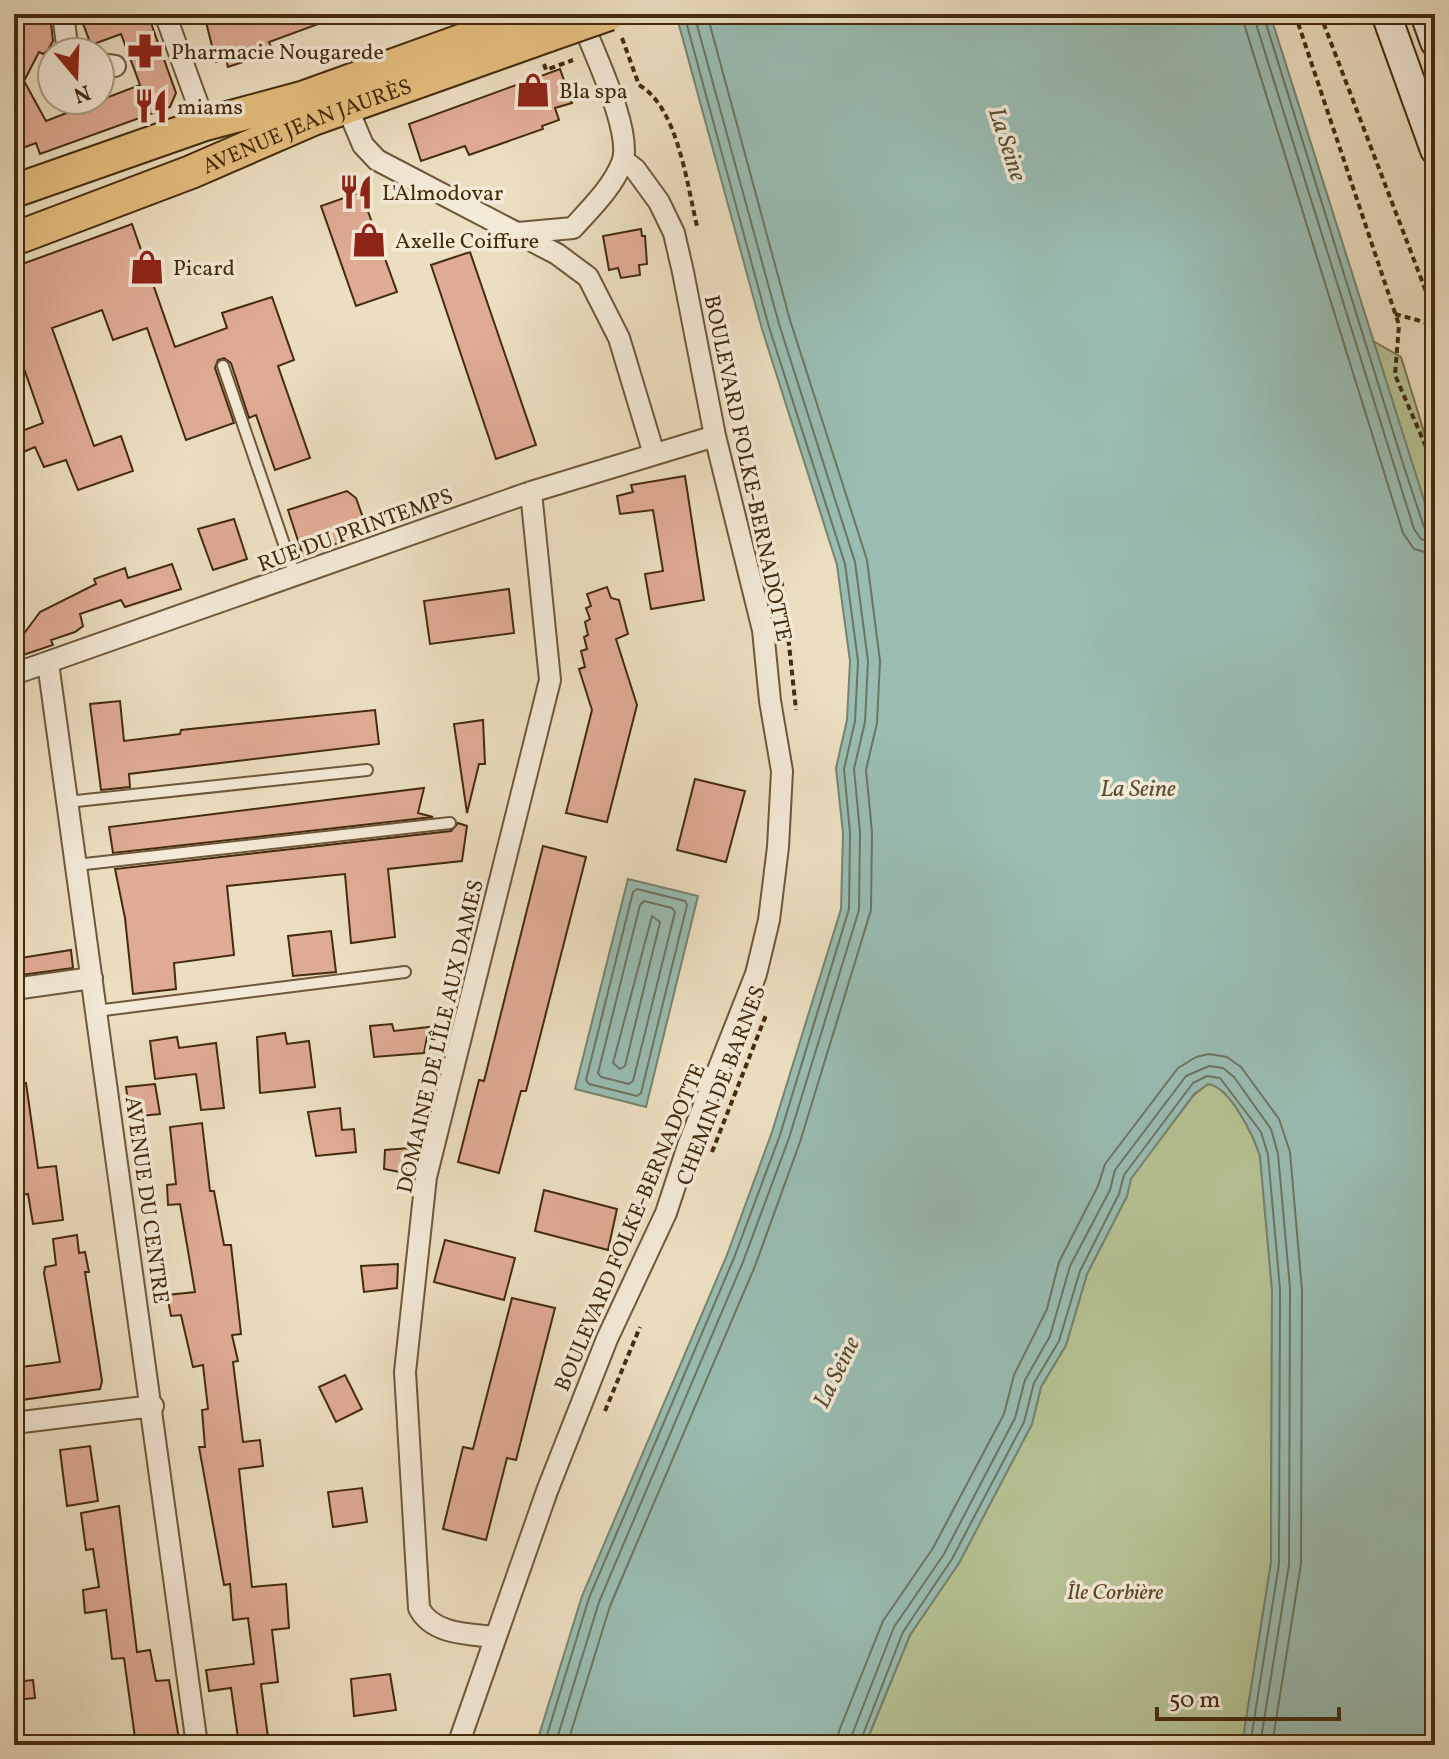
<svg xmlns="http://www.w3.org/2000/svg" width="1449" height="1759" viewBox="0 0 1449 1759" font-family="Vollkorn,serif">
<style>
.green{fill:#b6c294;stroke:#7d7650;stroke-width:2}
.water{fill:#99bdb2;stroke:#778370;stroke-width:2}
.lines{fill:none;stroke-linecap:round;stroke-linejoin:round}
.shore{stroke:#6e745f;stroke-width:2}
.building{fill:#e0ac95;stroke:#442b0c;stroke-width:2}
.service-casing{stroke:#6e5839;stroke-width:14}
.minor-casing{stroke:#6e5839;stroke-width:24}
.secondary-casing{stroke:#442b0c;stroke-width:32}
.primary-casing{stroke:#442b0c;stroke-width:36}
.path{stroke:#442b0c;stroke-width:4;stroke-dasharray:6 4;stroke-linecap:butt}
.service{stroke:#f3ead7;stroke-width:10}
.minor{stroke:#f3ead7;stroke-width:20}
.secondary{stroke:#f3ead7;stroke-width:28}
.primary{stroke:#e6c080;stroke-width:32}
.primary-bridge-casing{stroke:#442b0c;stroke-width:36;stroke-linecap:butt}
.primary-bridge{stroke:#e6c080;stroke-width:32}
.labels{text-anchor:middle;stroke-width:7;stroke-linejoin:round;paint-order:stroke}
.poi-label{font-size:22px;fill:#442b0c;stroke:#f3ead7;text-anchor:start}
.street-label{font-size:22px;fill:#442b0c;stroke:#f3ead7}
.park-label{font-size:22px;font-style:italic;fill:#5b4927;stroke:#f3ead7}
.water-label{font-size:24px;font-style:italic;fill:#595036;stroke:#f3ead7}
</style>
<rect width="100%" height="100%" fill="#ecdfc1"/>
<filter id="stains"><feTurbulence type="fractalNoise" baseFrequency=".0025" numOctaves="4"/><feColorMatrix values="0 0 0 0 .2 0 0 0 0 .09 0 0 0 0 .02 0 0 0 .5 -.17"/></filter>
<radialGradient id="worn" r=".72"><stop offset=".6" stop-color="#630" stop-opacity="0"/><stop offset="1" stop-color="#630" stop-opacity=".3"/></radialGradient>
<path class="green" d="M1373,341L1401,357L1435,468V535Z
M1208,1084C1230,1086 1254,1137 1260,1156L1272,1290L1271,1563L1242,1745H865L910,1635L959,1563L1032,1424L1041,1387L1066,1345L1087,1274L1127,1196L1130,1179L1194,1095Z"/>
<path class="water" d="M676,14H1270L1435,535V1745H1242L1271,1563L1272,1290L1260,1156C1254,1137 1230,1086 1208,1084L1194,1094L1131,1179L1127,1196L1087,1274L1066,1345L1041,1387L1032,1424L959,1563L910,1635L865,1745H536L582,1596L727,1255L772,1132L841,909L843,833L836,768L847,720L850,661L837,565L762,329Z
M628,879L698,896L646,1107L575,1089Z"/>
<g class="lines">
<path class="shore" d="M1241,14L1403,533L1414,549L1435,555
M1253,14L1414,529L1421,539L1435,543
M1263,14L1405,470L1424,527L1435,532
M637,889L685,901L687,905L641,1093L637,1096L589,1084L586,1080L633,892Z
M644,901L672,908L675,912L633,1081L629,1084L601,1077L598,1073L640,905Z
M652,916L660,922L625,1066L620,1069L613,1063Z
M544,1745L589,1598L734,1258L780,1135L849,909L850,833L844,769L855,721L858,661L845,564L769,327L684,14
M555,1745L599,1602L743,1262L789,1138L859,910L860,832L854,769L865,722L868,661L855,562L779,324L694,14
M567,1745L610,1606L755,1266L800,1142L871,910L872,832L866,770L877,723L880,661L867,560L790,320L707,14
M836,1745L839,1731L883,1621L933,1548L1004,1414L1014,1375L1047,1309L1059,1262L1098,1186L1105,1164L1178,1068L1196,1057L1209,1054L1227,1057L1241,1067L1279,1119L1290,1152L1295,1210L1302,1290L1301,1564L1272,1745
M848,1745L894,1627L944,1554L1015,1418L1025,1380L1050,1336L1070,1266L1110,1190L1115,1170L1186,1076L1209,1066L1223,1068L1234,1077L1271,1129L1278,1154L1290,1288L1289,1565L1260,1745
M859,1745L903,1632L952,1559L1024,1422L1034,1383L1059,1341L1080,1271L1119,1194L1124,1175L1193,1083L1207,1076L1220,1078L1261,1132L1268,1155L1280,1289L1279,1564L1250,1745"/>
</g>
<path class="building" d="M25,14H50L53,41L48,50L43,54L39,52L24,81L46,121L140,85L121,34L91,45L81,18L93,14H152L154,22L151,23L176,93L170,107L40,154L36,143L14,151V36Z
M204,14H339L340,16L269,42L273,52L228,67L226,59L216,62Z
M560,69L572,103L555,108L559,120L542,126L543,129L469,155L465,146L421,161L409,124Z
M361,192L397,292L356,306L321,206Z
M132,224L175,347L227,328L222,313L272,297L294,360L278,366L310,458L275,470L256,415L249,418L231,363L224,358L218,360L215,368L234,423L186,440L147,328L113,340L102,310L52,328L94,446L121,436L133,471L78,490L66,460L44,467L35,447L14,456V434L43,423L14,340V267Z
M641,229L642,236H645L647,264L639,265L640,275L621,278L618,268L609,270L603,236Z
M470,252L536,445L496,459L431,265Z
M685,476L704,600L651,609L645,574L663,571L653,510L620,514L617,496L633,492L631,485Z
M347,491L356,498L368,532L303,556L288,510Z
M234,519L247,559L213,570L198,529Z
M172,564L181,589L125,607L121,600L80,614L83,626L75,632L51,640L53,645L14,658V647L40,612L96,584L94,579L125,568L128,578Z
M607,587L611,598L619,600L628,634L616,639L637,705L607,822L566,813L592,710L579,669L585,667L581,651L587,649L584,637L588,635L585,622L590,619L586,608L591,606L587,594Z
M509,589L514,633L430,644L424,601Z
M120,701L124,741L180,734L181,730L375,710L379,744L129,774L130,787L101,790L90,704Z
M483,720L485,764H479L467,813L454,724Z
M695,779L745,791L726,862L677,850Z
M424,788L418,813L433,817L113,853L109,827Z
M458,823L467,826L462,861L388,869L395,937L351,943L345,874L227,886L234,955L174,963L176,989L133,994L125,918L115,869L451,831Z
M543,846L586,857L526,1091H521L499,1173L458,1162L479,1080L484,1081Z
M331,931L336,972L293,976L288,936Z
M71,950L73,968L14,976V959Z
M392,1024L394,1031L429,1027L424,1053L374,1057L370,1026Z
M285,1033L287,1044L309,1041L315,1087L260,1093L257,1037Z
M177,1037L179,1048L216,1043L224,1108L201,1110L196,1074L155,1079L150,1041Z
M26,1083L38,1168L56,1166L63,1220L33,1224L28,1194L14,1196V1176H17L14,1084Z
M155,1084L160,1114L130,1117L126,1087Z
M340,1108L342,1130L354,1129L356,1152L316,1156L308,1112Z
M202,1123L210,1191H214L224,1245H231L241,1334L232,1335L238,1361L233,1362L243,1442L260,1440L263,1466L239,1469L252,1587L286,1584L289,1628L272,1630L278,1682L261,1684L269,1745H239L231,1688L209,1691L206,1670L254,1664L248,1618L233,1620L230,1584L224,1585L199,1447H205L202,1410L208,1409L203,1365L193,1367L181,1315L171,1316L167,1295L195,1292L180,1204L168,1205L167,1185L176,1184L170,1127Z
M409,1148L405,1173L384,1169L385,1150Z
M544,1190L617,1209L608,1250L535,1231Z
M77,1235L79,1253L85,1252L89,1272H85L102,1381L100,1389L14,1401V1368L60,1362L44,1273L45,1267L56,1265L53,1239Z
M445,1240L515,1258L504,1300L434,1282Z
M398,1264L397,1288L364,1292L361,1266Z
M512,1298L555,1308L516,1460L507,1458L486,1540L443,1529L463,1447L473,1449Z
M345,1375L362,1409L336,1422L319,1387Z
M90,1446L98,1501L67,1506L60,1450Z
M362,1488L367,1522L333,1527L328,1492Z
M119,1506L137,1652L150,1650L156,1681L169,1680L180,1745H136L124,1658L112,1659L106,1610L85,1613L83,1590L99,1587L93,1549L86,1550L81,1513Z
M390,1674L396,1710L354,1716L351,1679Z
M33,1680L35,1698L14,1700V1682Z"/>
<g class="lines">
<g class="service-casing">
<path id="service" d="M223,366L295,576
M67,802L367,770
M76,865L450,823
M96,1011L405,972"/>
</g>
<g class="minor-casing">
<path id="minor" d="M63,14L68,52
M165,14L205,124
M100,64L115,66
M347,107L363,145L377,160L557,254L588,277L619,338L654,454
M518,233L573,228C591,208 612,188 622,163C634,132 591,47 579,14
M48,663L197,1745
M14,674L531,492L715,436
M14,989L92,978
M14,1423L153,1406
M494,1637C467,1634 432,1634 419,1608L405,1372L426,1177L550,680L531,492
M458,1745L547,1491L607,1339L666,1213L688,1146L756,974L769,920L778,847L782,771L770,701L763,630L715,436L683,272L674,233L659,202L635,169L623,160"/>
</g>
<g class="secondary-casing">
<path id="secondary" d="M1386,14L1435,150
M1425,14L1435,42"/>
</g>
<g class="primary-casing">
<g id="primary">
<path d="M14,191L205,124L302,98L536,14"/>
<path id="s1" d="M14,239L191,172L313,119L549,35"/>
</g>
</g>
<path class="path" d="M1295,14L1399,325L1395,375L1430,456L1435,489
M1320,14L1435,315
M622,38L639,85C678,107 687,185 697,226
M544,64L546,70L573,60
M1395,314L1435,325
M757,504L783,588L796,710
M712,1152L766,1015
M605,1411L640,1327"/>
<use href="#service" class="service"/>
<use href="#minor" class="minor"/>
<use href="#secondary" class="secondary"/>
<use href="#primary" class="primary"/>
<g class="primary-bridge-casing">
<path id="primary-bridge" d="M549,35L609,14"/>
</g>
<use href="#primary-bridge" class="primary-bridge"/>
</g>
<defs>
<g id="pharmacy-bare" transform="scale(2.76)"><path d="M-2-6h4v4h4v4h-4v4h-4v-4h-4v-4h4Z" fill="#8f2418" stroke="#f3ead7" stroke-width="2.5" paint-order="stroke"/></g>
<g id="shop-bare" transform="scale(2.76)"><path d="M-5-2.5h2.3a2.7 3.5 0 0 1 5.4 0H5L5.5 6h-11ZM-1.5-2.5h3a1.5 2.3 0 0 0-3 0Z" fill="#8f2418" stroke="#f3ead7" stroke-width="2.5" paint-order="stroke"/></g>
<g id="restaurant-bare" transform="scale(2.76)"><path d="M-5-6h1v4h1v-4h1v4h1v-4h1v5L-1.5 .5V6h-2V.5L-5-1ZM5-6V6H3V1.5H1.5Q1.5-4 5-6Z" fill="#8f2418" stroke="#f3ead7" stroke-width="2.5" paint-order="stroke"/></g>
</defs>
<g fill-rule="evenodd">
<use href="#pharmacy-bare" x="145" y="51"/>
<use href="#shop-bare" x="533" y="90"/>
<use href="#restaurant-bare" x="151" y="106"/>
<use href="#restaurant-bare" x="356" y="192"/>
<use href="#shop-bare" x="369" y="240"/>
<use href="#shop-bare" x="147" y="267"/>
</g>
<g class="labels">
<g class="poi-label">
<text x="171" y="59">Pharmacie Nougarede</text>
<text x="559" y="98">Bla spa</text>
<text x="177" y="114">miams</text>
<text x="382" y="200">L'Almodovar</text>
<text x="395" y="248">Axelle Coiffure</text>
<text x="173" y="275">Picard</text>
</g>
<g class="street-label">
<text dy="8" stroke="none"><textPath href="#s1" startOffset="314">AVENUE JEAN JAURÈS</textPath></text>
<text transform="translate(749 468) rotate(78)" y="8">BOULEVARD FOLKE-BERNADOTTE</text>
<text transform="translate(355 529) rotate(-20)" y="8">RUE DU PRINTEMPS</text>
<text transform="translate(439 1036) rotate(-77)" y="8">DOMAINE DE L'ÎLE AUX DAMES</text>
<text transform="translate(720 1085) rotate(-69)" y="8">CHEMIN DE BARNES</text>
<text transform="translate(148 1200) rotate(82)" y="8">AVENUE DU CENTRE</text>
<text transform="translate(629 1227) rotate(-67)" y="8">BOULEVARD FOLKE-BERNADOTTE</text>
</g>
<g class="park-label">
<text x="1115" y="1599">Île Corbière</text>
</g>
<g class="water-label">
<text transform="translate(1008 144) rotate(72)" y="8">La Seine</text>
<text x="1138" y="796">La Seine</text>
<text transform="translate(836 1372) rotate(-64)" y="8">La Seine</text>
</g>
</g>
<rect width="1449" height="1759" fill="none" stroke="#ecdfc1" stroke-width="48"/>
<rect x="16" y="16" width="1417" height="1727" fill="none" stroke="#442b0c" stroke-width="4"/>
<rect x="24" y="24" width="1401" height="1711" fill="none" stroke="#442b0c" stroke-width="2"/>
<g transform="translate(76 76) rotate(161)"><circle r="38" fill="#f3ead7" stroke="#ad9e86" stroke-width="2"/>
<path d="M0-6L14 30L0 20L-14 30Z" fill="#8f2418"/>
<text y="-12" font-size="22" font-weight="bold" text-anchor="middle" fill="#442b0c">N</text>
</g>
<path d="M1157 1707v12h182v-12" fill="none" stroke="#442b0c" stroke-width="4"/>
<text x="1169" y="1707" font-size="24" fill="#442b0c" stroke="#f3ead7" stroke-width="6" paint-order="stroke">50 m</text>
<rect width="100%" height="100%" filter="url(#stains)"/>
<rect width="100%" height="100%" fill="url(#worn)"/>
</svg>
